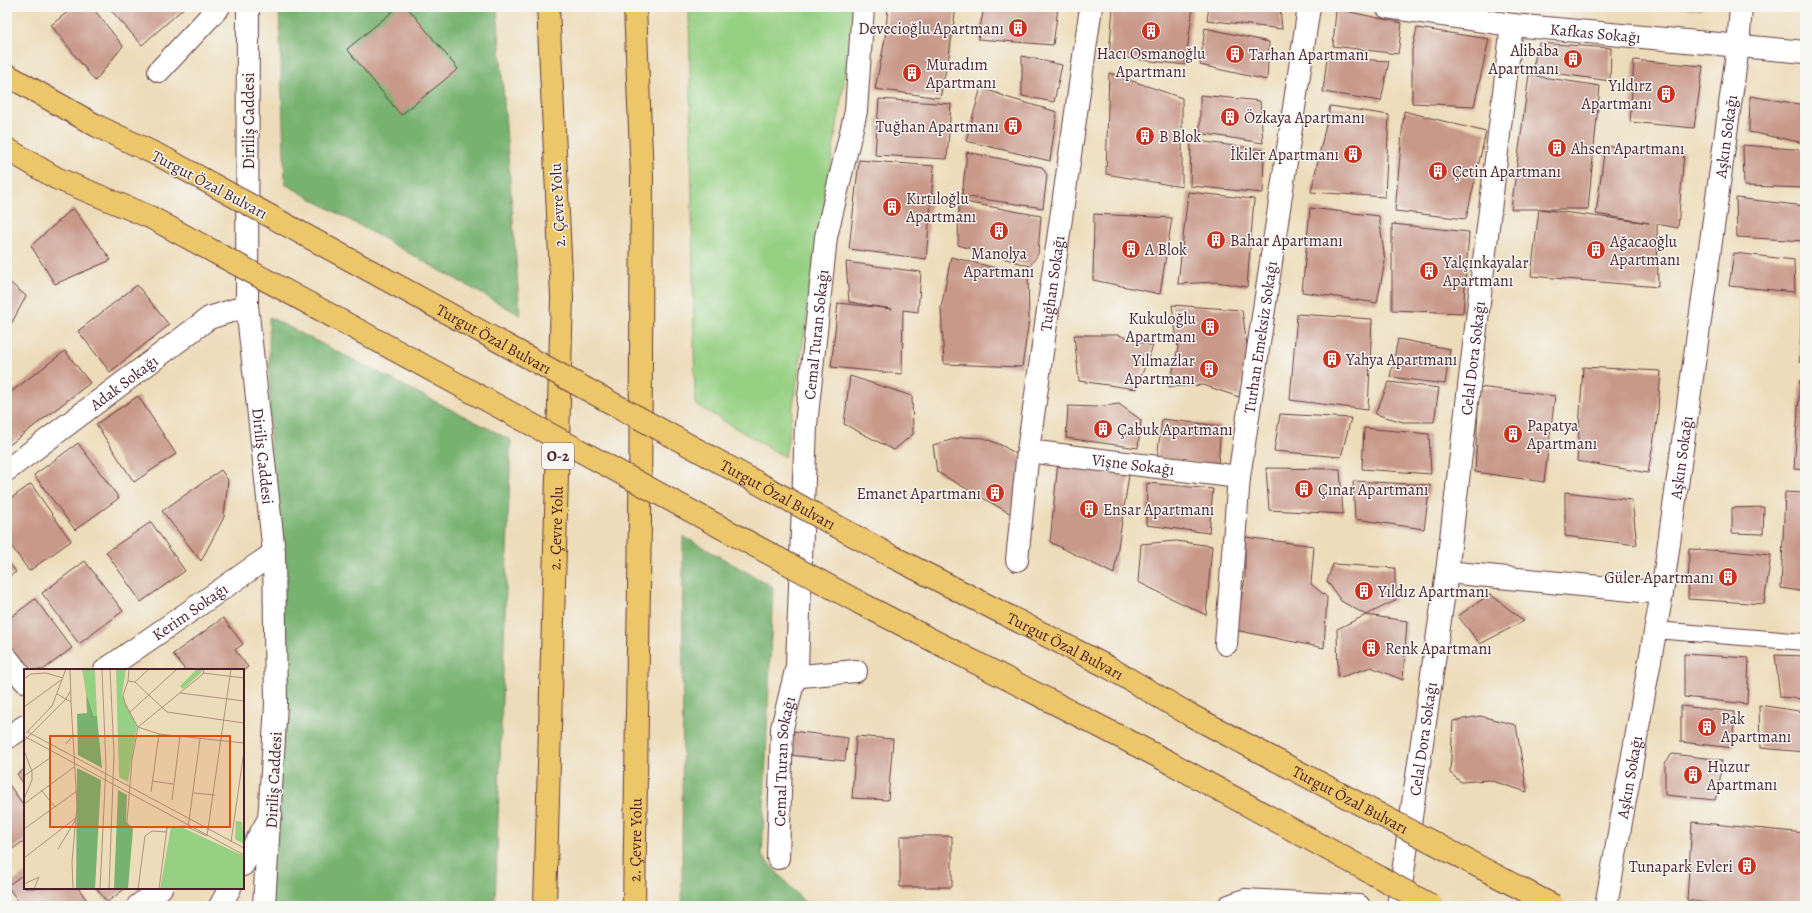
<svg xmlns="http://www.w3.org/2000/svg" width="1812" height="913" viewBox="0 0 1812 913" font-family="Alegreya,serif">
<style>
.green{fill:#96d083;stroke:#707857}
.forest{fill:#78b271;stroke:#61684e}
.building{fill:#c89888}
.lines{fill:none;stroke-linecap:round;stroke-linejoin:round}
.service-casing{stroke:#623b40;stroke-width:18}
.minor-casing{stroke:#623b40;stroke-width:24}
.tertiary-casing{stroke:#623b40;stroke-width:24}
.primary-casing{stroke:#623b40;stroke-width:24}
.motorway-casing{stroke:#623b40;stroke-width:24}
.service{stroke:#fff;stroke-width:16}
.minor{stroke:#fff;stroke-width:22}
.tertiary{stroke:#fff;stroke-width:22}
.primary{stroke:#ecc669;stroke-width:22}
.motorway{stroke:#ecc669;stroke-width:22}
.primary-bridge-casing{stroke:#623b40;stroke-width:24;stroke-linecap:butt}
.primary-bridge{stroke:#ecc669;stroke-width:22}
.labels{text-anchor:middle;stroke-width:3;stroke-linejoin:round;paint-order:stroke}
.shield{fill:#f6f6f2;stroke:#7e6067;stroke-width:1}
.shield-label{font-size:15px;font-weight:bold;fill:#4a1f2b}
.poi-label{font-size:16px;fill:#4a1f2b;stroke:#f6f6f2;text-anchor:start}
.street-label{font-size:16px;fill:#4a1f2b;stroke:#f6f6f2}
.inset-road{fill:none;stroke:#ac9080;stroke-width:1}
.view{fill:#d8530f;fill-opacity:0.15;stroke:#d8530f;stroke-width:2}
.inset-edge{fill:none;stroke:#4a1f2b;stroke-width:2}
</style>
<rect width="100%" height="100%" fill="#f6f6f2"/>
<filter id="ink" filterUnits="userSpaceOnUse"><feTurbulence type="fractalNoise" baseFrequency=".025" numOctaves="2"/><feDisplacementMap in="SourceGraphic" scale="8" xChannelSelector="R" yChannelSelector="G"/><feConvolveMatrix kernelMatrix="1 2 1 2 8 2 1 2 1" color-interpolation-filters="sRGB"/></filter>
<filter id="wash" filterUnits="userSpaceOnUse"><feTurbulence type="fractalNoise" baseFrequency=".012" numOctaves="4" result="noise"/><feDisplacementMap in="SourceGraphic" scale="16" xChannelSelector="R" yChannelSelector="G"/><feGaussianBlur stdDeviation="0.9" result="paint"/><feColorMatrix in="noise" values="0 0 0 0 0 0 0 0 0 0 0 0 0 0 0 0 0 1.4 0 .05"/><feComposite in="paint" operator="in"/></filter>
<g filter="url(#wash)">
<rect width="100%" height="100%" fill="#eddcb9"/>
<path class="green" d="M689,7H857L849,49L785,457L695,404Z"/>
<path class="forest" d="M279,7H497L520,315L285,184Z
M269,317L511,440L495,906H270L273,811Z
M683,536L773,587L762,856L808,906H682Z"/>
<g id="blocks">
<path class="building" d="M74,7H92L123,46L95,81L51,25Z
M108,7H185L142,45Z
M398,7H407L458,69L401,115L347,49Z
M888,7H956L949,56L940,98L875,89L885,39Z
M984,7L1058,8L1053,45L978,39Z
M1113,7H1193L1185,65L1109,56Z
M1209,7H1280L1282,29L1207,20Z
M1675,7H1702V10Z
M1336,9L1402,23L1398,54L1333,46Z
M1205,28L1269,42L1267,80L1200,65Z
M1417,28L1489,39L1474,106L1412,103V50Z
M1539,43L1611,48L1610,81L1532,70Z
M1022,56L1062,65L1054,102L1022,96Z
M1327,57L1389,61L1381,101L1323,92Z
M1634,60L1703,66L1694,128L1630,122Z
M1109,73L1182,98V187L1106,174Z
M1529,75L1600,86L1588,209H1539L1649,223L1596,214L1605,146L1684,152L1678,228L1657,224L1658,287L1531,276L1539,209H1511Z
M981,87L1009,98L1057,112L1050,161L966,141Z
M1200,95L1260,101L1263,143L1200,133Z
M1750,96L1805,105V143L1749,132Z
M879,99L951,104L947,159L875,155Z
M1330,106L1389,115L1385,197L1311,192Z
M1404,111L1486,132L1466,219L1395,211Z
M1191,140L1264,150L1263,193L1190,186Z
M1743,145L1805,150V188L1744,186Z
M967,152L1042,167L1047,175L1043,208L962,196Z
M859,160L934,166L926,259L849,249Z
M1188,192L1254,199L1247,287L1217,282L1178,284Z
M1736,198L1805,206V241L1737,237Z
M959,201L1041,216L1038,254L1030,266L958,245Z
M73,208L111,260L55,284L31,246Z
M1310,208L1379,216L1385,261L1377,303L1302,292Z
M1094,214L1172,218L1160,294L1093,280Z
M1392,224L1469,232L1463,313L1392,310Z
M1734,253L1794,260L1795,292L1729,286Z
M951,257L1028,276L1029,320L1022,367L944,364L941,308Z
M846,262L921,272L918,312L903,310L902,374L831,367L838,303L892,309L849,302Z
M1802,268H1805V363L1800,362Z
M7,280L26,296L7,332Z
M137,285L169,325L110,372L78,331Z
M1172,305L1242,310L1248,352L1239,397L1203,385L1169,387L1178,348Z
M1297,314L1372,319L1368,410L1290,400Z
M1074,335H1118L1153,346L1136,389L1079,381Z
M1398,339L1450,349L1445,384L1390,377Z
M65,351L90,383L8,446L7,395Z
M1583,367L1661,371L1657,421L1648,473L1577,461Z
M850,376L912,396L913,434L894,450L844,424Z
M1800,380L1805,381V470L1794,469Z
M1389,382L1439,388L1434,422H1403L1375,414Z
M1479,387L1555,396L1544,482L1475,472Z
M138,396L176,454L134,482L96,424Z
M1119,404L1141,420L1138,448L1066,438L1068,406L1096,407Z
M1280,414L1351,418L1341,457L1274,451Z
M1162,419L1221,426L1218,465L1157,458Z
M1364,428L1429,434L1431,474L1362,469Z
M962,437L984,438L1003,446L1024,459L1011,514L937,472L933,445Z
M78,443L119,498L75,530L34,475Z
M1058,462L1129,475L1114,574L1050,542Z
M1266,468L1340,469L1343,514L1269,510Z
M221,470L228,480L224,517L201,561L162,511Z
M1353,481L1430,485L1424,529L1355,519Z
M1147,483L1213,489L1209,533L1146,525Z
M31,484L71,541L29,571L7,540V501Z
M1565,492L1632,500L1637,545L1565,536Z
M1785,492L1805,493V592L1781,588Z
M1764,507L1763,534L1732,533V508Z
M151,522L185,571L141,602L106,552Z
M1245,537L1314,546L1311,584L1327,597L1324,648L1235,630L1245,579Z
M1176,541L1212,546L1206,615L1138,582L1141,544Z
M1689,549L1729,551L1771,555L1764,604L1688,599Z
M7,560L16,572L7,578Z
M85,561L123,611L79,644L42,593Z
M1333,564L1395,568V601L1366,615L1341,601L1327,581Z
M1490,594L1524,621L1480,644L1458,616Z
M35,599L72,648L43,670H27L7,643V620Z
M1366,615L1407,621L1403,680L1371,667L1338,678L1337,629Z
M223,618L243,644L235,650L248,667L243,671L185,670L173,654Z
M1684,654L1749,658L1747,704L1684,697Z
M1775,655L1805,656V699L1780,697Z
M1759,705L1805,712V752L1760,748Z
M1681,706L1734,712L1733,748L1681,742Z
M1480,716L1516,725L1527,792L1489,780L1461,782L1450,773L1453,721Z
M792,731L848,738L845,761L789,755Z
M856,736L893,739L888,800L852,798Z
M1672,754L1722,760L1719,787L1715,800L1665,795V763Z
M25,769V786L17,774Z
M7,782L25,807V840L7,853Z
M1692,822L1805,833V906H1729L1687,900Z
M900,836H952V887H900Z
M25,873V888H78L91,906H22L7,886Z
M96,888H126L107,902Z"/>
</g>
</g>
<g filter="url(#ink)">
<use href="#blocks" fill-opacity="0" stroke="#623b40" stroke-width="1"/>
<g class="lines">
<g class="service-casing">
<path id="service" d="M1655,630L1805,642"/>
</g>
<g class="minor-casing">
<g id="minor">
<path id="s1" d="M1387,7L1512,25L1805,52"/>
<path d="M159,71L219,7"/>
<path id="s2" d="M1028,451L1239,477"/>
<path id="s3" d="M7,470L209,318L247,306"/>
<path id="s4" d="M1017,560L1028,451L1091,7"/>
<path d="M1447,572L1662,593"/>
<path id="s5" d="M1226,644L1239,477L1309,7"/>
<path d="M7,658L25,681"/>
<path d="M797,666L801,676L856,671"/>
<path id="s6" d="M105,670L274,553"/>
<path d="M7,738L25,726"/>
<path id="s7" d="M778,858L782,728L797,666L806,425L826,237L856,111L863,7"/>
<path d="M243,865L271,815"/>
<path d="M138,906L161,888"/>
<path d="M220,906L230,888"/>
<path d="M1229,906L1245,900L1359,906"/>
<path id="s8" d="M1398,906L1447,572L1512,25"/>
<path id="s9" d="M1606,906L1662,593L1738,47L1741,7"/>
</g>
</g>
<g class="tertiary-casing">
<g id="tertiary">
<path id="s10" d="M248,7L247,306L274,553L276,704L264,906"/>
</g>
</g>
<g class="primary-casing">
<g id="primary">
<path d="M7,75L97,126L166,159"/>
<path d="M7,149L56,178L150,217"/>
<path id="s11" d="M893,557L1108,667L1192,716"/>
<path d="M862,604L1167,761"/>
</g>
</g>
<g class="motorway-casing">
<g id="motorway">
<path id="s12" d="M545,906L562,297L548,7"/>
<path id="s13" d="M634,906L640,522L642,177L635,7"/>
</g>
</g>
<use href="#service" class="service"/>
<use href="#minor" class="minor"/>
<use href="#tertiary" class="tertiary"/>
<use href="#primary" class="primary"/>
<use href="#motorway" class="motorway"/>
<g class="primary-bridge-casing">
<g id="primary-bridge">
<path id="s14" d="M166,159L893,557"/>
<path d="M150,217L862,604"/>
<path id="s15" d="M1192,716L1554,906"/>
<path d="M1167,761L1432,906"/>
</g>
</g>
<use href="#primary-bridge" class="primary-bridge"/>
</g>
</g>
<defs>
<g id="building-disc" transform="scale(1)"><circle r="9.5" fill="#c8321e" stroke="#f6f6f2"/><path d="M-4-6H4V6H1V3H-1V6H-4ZM-2.5-4.3h1.7v1.8h-1.7ZM.8-4.3h1.7v1.8H.8ZM-2.5-1h1.7V.8h-1.7ZM.8-1h1.7V.8H.8Z" fill="#fff"/></g>
</defs>
<g fill-rule="evenodd">
<use href="#building-disc" x="1018" y="28"/>
<use href="#building-disc" x="1151" y="31"/>
<use href="#building-disc" x="1235" y="54"/>
<use href="#building-disc" x="1573" y="59"/>
<use href="#building-disc" x="912" y="73"/>
<use href="#building-disc" x="1666" y="94"/>
<use href="#building-disc" x="1230" y="117"/>
<use href="#building-disc" x="1013" y="126"/>
<use href="#building-disc" x="1145" y="136"/>
<use href="#building-disc" x="1557" y="148"/>
<use href="#building-disc" x="1353" y="154"/>
<use href="#building-disc" x="1438" y="171"/>
<use href="#building-disc" x="892" y="207"/>
<use href="#building-disc" x="999" y="231"/>
<use href="#building-disc" x="1216" y="240"/>
<use href="#building-disc" x="1131" y="249"/>
<use href="#building-disc" x="1596" y="250"/>
<use href="#building-disc" x="1429" y="271"/>
<use href="#building-disc" x="1210" y="327"/>
<use href="#building-disc" x="1332" y="359"/>
<use href="#building-disc" x="1209" y="369"/>
<use href="#building-disc" x="1103" y="429"/>
<use href="#building-disc" x="1513" y="434"/>
<use href="#building-disc" x="1304" y="489"/>
<use href="#building-disc" x="995" y="493"/>
<use href="#building-disc" x="1089" y="509"/>
<use href="#building-disc" x="1728" y="577"/>
<use href="#building-disc" x="1364" y="591"/>
<use href="#building-disc" x="1371" y="648"/>
<use href="#building-disc" x="1707" y="727"/>
<use href="#building-disc" x="1693" y="775"/>
<use href="#building-disc" x="1747" y="866"/>
</g>
<g class="labels">
<rect class="shield" x="542" y="443" width="32" height="26" rx="3"/>
<g class="shield-label">
<text x="558" y="461">O-2</text>
</g>
<g class="poi-label">
<text x="1004" y="34" text-anchor="end">Devecioğlu Apartmanı</text>
<text x="1559" y="56" text-anchor="end">Alibaba<tspan x="1559" dy="18">Apartmanı</tspan></text>
<text x="1151" y="59" text-anchor="middle">Hacı Osmanoğlu<tspan x="1151" dy="18">Apartmanı</tspan></text>
<text x="1249" y="60">Tarhan Apartmanı</text>
<text x="926" y="70">Muradım<tspan x="926" dy="18">Apartmanı</tspan></text>
<text x="1652" y="91" text-anchor="end">Yıldırz<tspan x="1652" dy="18">Apartmanı</tspan></text>
<text x="1244" y="123">Özkaya Apartmanı</text>
<text x="999" y="132" text-anchor="end">Tuğhan Apartmanı</text>
<text x="1159" y="142">B Blok</text>
<text x="1571" y="154">Ahsen Apartmanı</text>
<text x="1339" y="160" text-anchor="end">İkiler Apartmanı</text>
<text x="1452" y="177">Çetin Apartmanı</text>
<text x="906" y="204">Kırtıloğlu<tspan x="906" dy="18">Apartmanı</tspan></text>
<text x="1230" y="246">Bahar Apartmanı</text>
<text x="1610" y="247">Ağacaoğlu<tspan x="1610" dy="18">Apartmanı</tspan></text>
<text x="1145" y="255">A Blok</text>
<text x="999" y="259" text-anchor="middle">Manolya<tspan x="999" dy="18">Apartmanı</tspan></text>
<text x="1443" y="268">Yalçınkayalar<tspan x="1443" dy="18">Apartmanı</tspan></text>
<text x="1196" y="324" text-anchor="end">Kukuloğlu<tspan x="1196" dy="18">Apartmanı</tspan></text>
<text x="1346" y="365">Yahya Apartmanı</text>
<text x="1195" y="366" text-anchor="end">Yılmazlar<tspan x="1195" dy="18">Apartmanı</tspan></text>
<text x="1527" y="431">Papatya<tspan x="1527" dy="18">Apartmanı</tspan></text>
<text x="1117" y="435">Çabuk Apartmanı</text>
<text x="1318" y="495">Çınar Apartmanı</text>
<text x="981" y="499" text-anchor="end">Emanet Apartmanı</text>
<text x="1103" y="515">Ensar Apartmanı</text>
<text x="1714" y="583" text-anchor="end">Güler Apartmanı</text>
<text x="1378" y="597">Yıldız Apartmanı</text>
<text x="1385" y="654">Renk Apartmanı</text>
<text x="1721" y="724">Pak<tspan x="1721" dy="18">Apartmanı</tspan></text>
<text x="1707" y="772">Huzur<tspan x="1707" dy="18">Apartmanı</tspan></text>
<text x="1733" y="872" text-anchor="end">Tunapark Evleri</text>
</g>
<g class="street-label">
<text dy="6" stroke="none"><textPath href="#s1" startOffset="210">Kafkas Sokağı</textPath></text>
<text transform="translate(248 121) rotate(-90)" y="6">Diriliş Caddesi</text>
<text dy="6" stroke="none"><textPath href="#s9" startOffset="779">Aşkın Sokağı</textPath></text>
<text transform="translate(210 184) rotate(28)" y="6">Turgut Özal Bulvarı</text>
<text transform="translate(557 205) rotate(-93)" y="6">2. Çevre Yolu</text>
<text dy="6" stroke="none"><textPath href="#s4" startOffset="279">Tuğhan Sokağı</textPath></text>
<text dy="6" stroke="none"><textPath href="#s7" startOffset="526">Cemal Turan Sokağı</textPath></text>
<text dy="6" stroke="none"><textPath href="#s5" startOffset="309">Turhan Emeksiz Sokağı</textPath></text>
<text dy="6" stroke="none"><textPath href="#s14" startOffset="374">Turgut Özal Bulvarı</textPath></text>
<text dy="6" stroke="none"><textPath href="#s8" startOffset="553">Celal Dora Sokağı</textPath></text>
<text dy="6" stroke="none"><textPath href="#s3" startOffset="146">Adak Sokağı</textPath></text>
<text dy="6" stroke="none"><textPath href="#s10" startOffset="450">Diriliş Caddesi</textPath></text>
<text dy="6" stroke="none"><textPath href="#s9" startOffset="455">Aşkın Sokağı</textPath></text>
<text dy="6" stroke="none"><textPath href="#s2" startOffset="106">Vişne Sokağı</textPath></text>
<text dy="6" stroke="none"><textPath href="#s14" startOffset="698">Turgut Özal Bulvarı</textPath></text>
<text dy="6" stroke="none"><textPath href="#s12" startOffset="378">2. Çevre Yolu</textPath></text>
<text dy="6" stroke="none"><textPath href="#s6" startOffset="103">Kerim Sokağı</textPath></text>
<text dy="6" stroke="none"><textPath href="#s11" startOffset="194">Turgut Özal Bulvarı</textPath></text>
<text dy="6" stroke="none"><textPath href="#s8" startOffset="169">Celal Dora Sokağı</textPath></text>
<text dy="6" stroke="none"><textPath href="#s7" startOffset="97">Cemal Turan Sokağı</textPath></text>
<text dy="6" stroke="none"><textPath href="#s9" startOffset="131">Aşkın Sokağı</textPath></text>
<text transform="translate(273 780) rotate(-87)" y="6">Diriliş Caddesi</text>
<text dy="6" stroke="none"><textPath href="#s15" startOffset="179">Turgut Özal Bulvarı</textPath></text>
<text dy="6" stroke="none"><textPath href="#s13" startOffset="66">2. Çevre Yolu</textPath></text>
</g>
</g>
<g transform="translate(24 669)">
<rect width="220" height="220" fill="#eddcb9"/>
<path d="M58,0H71L73,47H70L62,24ZM92,0H102L98,26L113,57L104,113L95,108ZM173,0H179L177,4L159,20L156,17ZM212,152L218,153L220,175L211,170ZM147,158H157L220,187V220H136Z" fill="#96d083"/>
<path d="M62,24L70,47H73L78,99L54,86L53,45L63,44ZM53,99L77,111L71,220H52ZM94,121L103,126L102,152L109,160L104,220H90Z" fill="#78b271"/>
<path class="inset-road" d="M179,4L220,9M0,10L7,5L22,4L39,9M104,12L105,0M111,13L143,43L220,54M111,13L104,12L99,26L101,35L114,58M111,13L125,0M156,24L220,32M33,25L47,33L46,0M47,33L53,137L48,193L49,220M0,38L37,11M105,44L153,0M114,58L135,65L220,74M114,58L179,5L180,0M4,63L220,179M2,64L28,37L42,0M0,67L220,186M0,72L42,30L47,21M42,75L50,65M0,81L8,103V111L0,130M0,107L26,89M128,112L149,115M17,121L31,138M127,123L135,65M170,124L191,126M148,131L156,67M0,135L50,98M103,153L108,91L114,58M164,159L176,70M0,160L53,122M207,173L220,82M34,180L52,150M0,189L53,148M0,215L15,208M10,220L15,208M76,220L82,97L78,0M85,220L90,85L86,0M114,220L121,167L128,162L143,163M135,220L143,159L161,157L183,167L207,0"/>
<path class="view" d="M26,67H206V158H26Z"/>
<rect width="220" height="220" class="inset-edge"/>
</g>
<rect width="1812" height="913" fill="none" stroke="#f6f6f2" stroke-width="24"/>
</svg>
